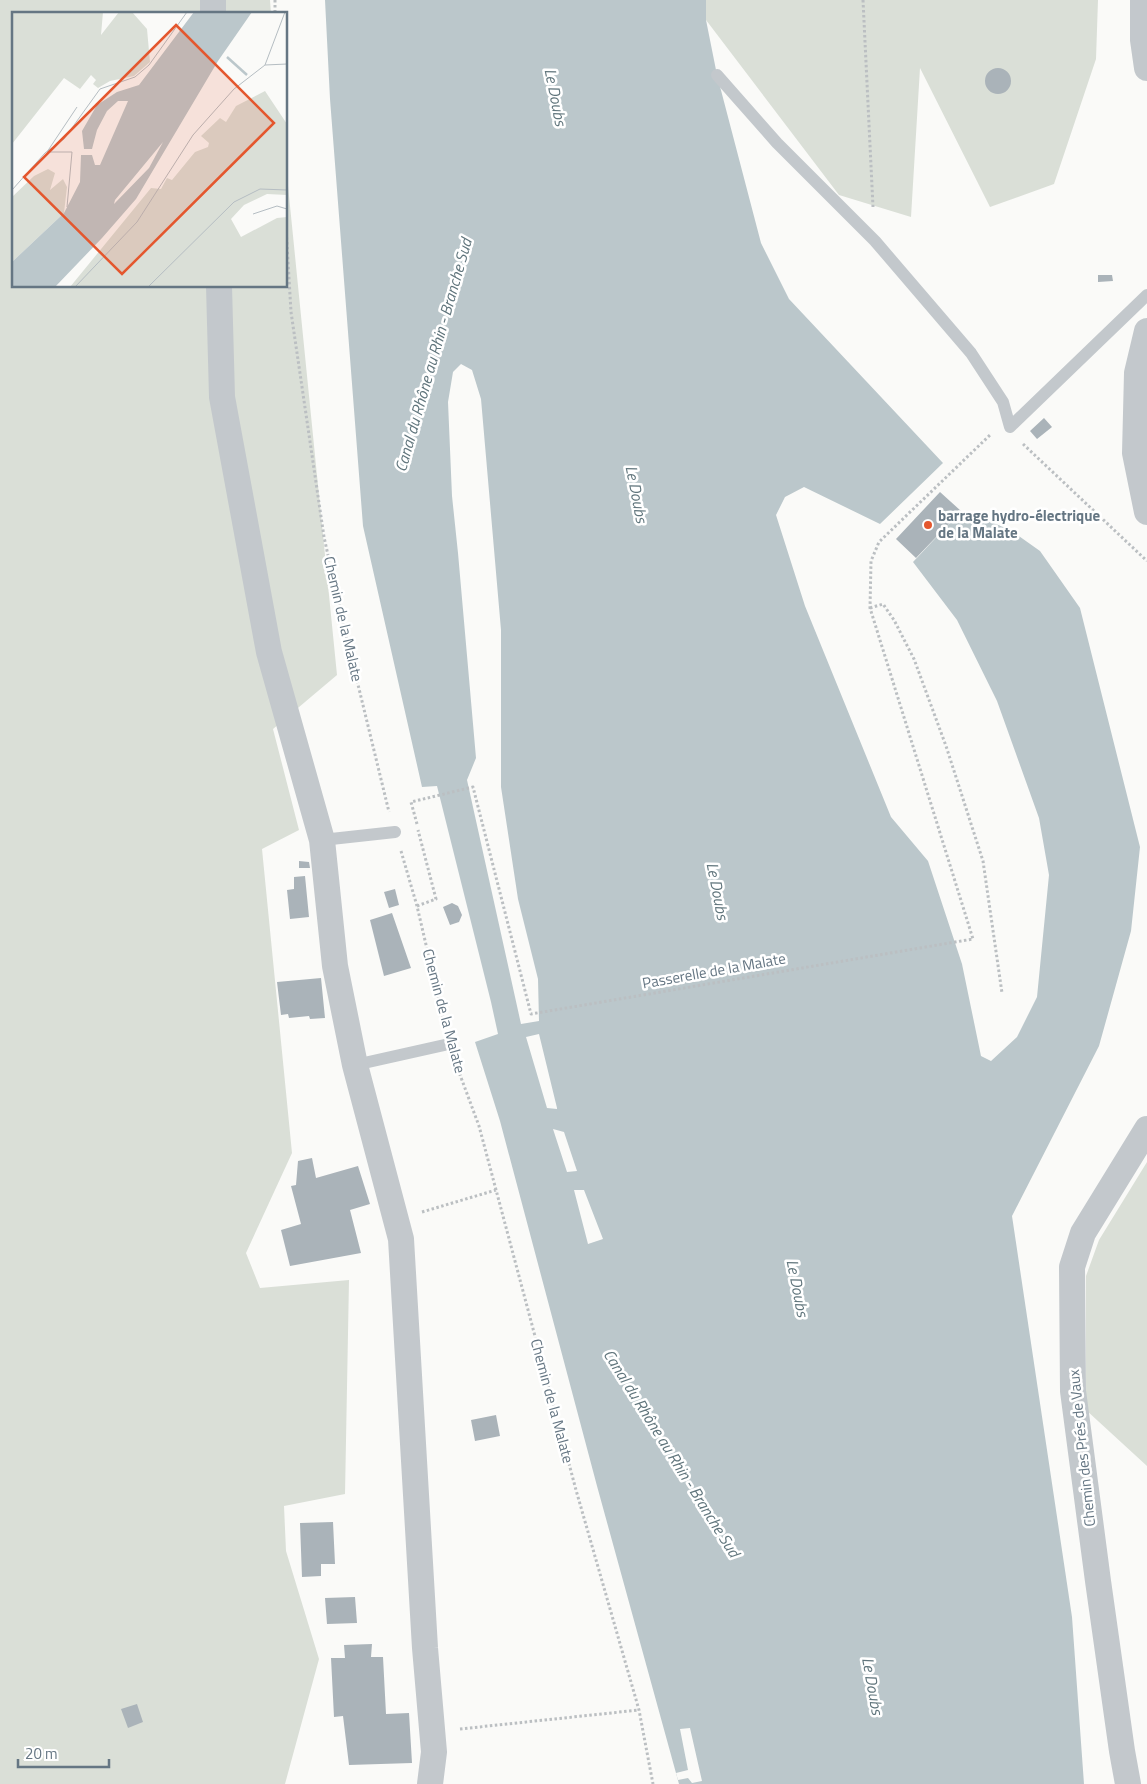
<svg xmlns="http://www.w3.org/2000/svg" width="1147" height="1784" viewBox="0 0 1147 1784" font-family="'Titillium Web',sans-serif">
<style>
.green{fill:#dadfd7}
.water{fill:#bbc7cb;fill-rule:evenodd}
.pier{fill:#fafaf8}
.building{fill:#aab3b9}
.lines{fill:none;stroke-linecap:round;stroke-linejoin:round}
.path{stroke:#bbbfc2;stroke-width:3;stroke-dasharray:2.5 2.5;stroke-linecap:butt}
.service{stroke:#c3c8cc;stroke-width:12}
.minor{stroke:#c3c8cc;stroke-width:26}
.poi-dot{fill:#e4572e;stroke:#fff;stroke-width:2}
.labels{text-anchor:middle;stroke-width:5;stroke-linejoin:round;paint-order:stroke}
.poi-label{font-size:15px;font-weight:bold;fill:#657683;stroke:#fff;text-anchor:start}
.street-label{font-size:15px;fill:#657683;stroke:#fff}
.water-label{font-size:16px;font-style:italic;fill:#60757c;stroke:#fff}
.inset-river{fill:none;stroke:#bbc7cb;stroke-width:2.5}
.inset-road{fill:none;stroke:#b5bdc2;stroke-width:1}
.view{fill:#e4572e;fill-opacity:0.15;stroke:#e4572e;stroke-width:2.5}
.inset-edge{fill:none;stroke:#657683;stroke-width:2.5}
</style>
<rect width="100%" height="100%" fill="#fafaf8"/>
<path class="green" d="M0,0H270L271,14H14V286H286V166L337,675L273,729L299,830L262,849L292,1153L246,1253L260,1288L349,1280L345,1494L284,1506L286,1551L319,1659L285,1784H0Z
M706,0H1098L1096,59L1054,184L990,207L920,68L911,217L839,195L706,20Z
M1147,1162V1466L1086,1410V1276L1099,1240Z"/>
<path class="water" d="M325,0H706V20L717,75L761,243L789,299L943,463L880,524L804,487L785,497L776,515L805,606L891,817L928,861L962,964L981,1056L991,1061L1017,1037L1037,997L1049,875L1039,818L997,701L957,620L913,562L961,511L1009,529L1040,551L1080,608L1140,847L1131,931L1099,1046L1012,1216L1072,1617L1084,1784H679L597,1486L500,1121L475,1042L498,1034L491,1002L437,786L422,787L363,526L330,99ZM461,364L472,370L481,399L501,630V787L518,899L538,979L539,1021L521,1024L467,780L476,758L458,553L452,496L448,402L453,372ZM539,1034L557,1108V1109L547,1108L526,1037ZM553,1129L564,1132L577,1171L567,1172ZM574,1190H584L603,1239L588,1244Z"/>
<path class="pier" d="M690,1728L702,1781L692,1783L688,1778L678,1780L676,1773L688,1770L680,1729Z"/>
<path class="building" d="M985 81a13 13 0 1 1 26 0a13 13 0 1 1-26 0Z
M1098,275H1112L1113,281L1098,282Z
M1044,418L1052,427L1037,439L1030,431Z
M940,492L961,511L916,558L896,539Z
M299,861L309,862L310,868H299Z
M305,876L309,917L290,919L287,890L294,889V877Z
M395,889L399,905L389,908L384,892Z
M452,903L458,906L462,915L459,922L450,925L443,907Z
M392,913L411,968L384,976L370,920Z
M321,978L325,1018L310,1019L309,1016L289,1018L288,1014L281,1015L277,982Z
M312,1158L316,1178L358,1166L370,1204L350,1210L361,1253L290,1266L281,1230L301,1224L291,1186L296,1185L298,1161Z
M496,1415L500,1436L475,1441L471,1420Z
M333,1522L335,1564H321V1576L302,1577L300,1523Z
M355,1597L357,1623L327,1624L325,1598Z
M372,1644L371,1657H383L386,1714L409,1713L412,1763L349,1765L343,1716L334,1717L331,1658H345L344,1645Z
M137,1704L143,1722L128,1728L121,1709Z"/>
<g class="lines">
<path class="path" d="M275,0V14
M863,0L873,207
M286,227L291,312L324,537L343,623L389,812
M1023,444L1147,561
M870,608L883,604L894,620L914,659L946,746L983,861L1002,993
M417,824L411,802L473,787L531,1014L973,939L870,608L871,561L879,542L990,435
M401,851L417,906L444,1022
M417,906L436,899L418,830
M456,1064L479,1126L576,1490L639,1710L653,1784
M422,1212L496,1190
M460,1729L639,1710"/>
<path class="service" d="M717,75L777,143L875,241L971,353L1003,402L1010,427L1147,295
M322,840L395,832
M355,1065L449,1044"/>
<path class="minor" d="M213,0V14
M1143,0V40L1147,68
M219,286L222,397L269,652L322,840L335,966L355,1065L401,1239L425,1648L434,1752L430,1784
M1147,331L1137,373L1135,453L1147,512
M1128,1784L1122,1751L1098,1581L1073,1391L1072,1267L1083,1233L1147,1129"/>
</g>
<circle class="poi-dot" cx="928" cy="525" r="5"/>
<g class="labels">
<g class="poi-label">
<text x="938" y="521">barrage hydro-électrique<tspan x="938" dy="17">de la Malate</tspan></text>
</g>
<g class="street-label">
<text transform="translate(343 619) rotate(77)" y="5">Chemin de la Malate</text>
<text transform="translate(714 971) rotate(-10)" y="5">Passerelle de la Malate</text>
<text transform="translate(444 1011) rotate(75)" y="5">Chemin de la Malate</text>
<text transform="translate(552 1401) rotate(75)" y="5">Chemin de la Malate</text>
<text transform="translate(1082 1448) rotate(-96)" y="5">Chemin des Prés de Vaux</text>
</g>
<g class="water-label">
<text transform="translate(556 97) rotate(79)" y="6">Le Doubs</text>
<text transform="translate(433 355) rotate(-74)" y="6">Canal du Rhône au Rhin - Branche Sud</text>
<text transform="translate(637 494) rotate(79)" y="6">Le Doubs</text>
<text transform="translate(718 891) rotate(79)" y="6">Le Doubs</text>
<text transform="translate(798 1288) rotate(79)" y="6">Le Doubs</text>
<text transform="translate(672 1453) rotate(58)" y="6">Canal du Rhône au Rhin - Branche Sud</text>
<text transform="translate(873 1686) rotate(80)" y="6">Le Doubs</text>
</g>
</g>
<g transform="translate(12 12)">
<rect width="275" height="275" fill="#fafaf8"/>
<path d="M0,0H91L89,23L107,0H120L135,17L138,50L122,64L98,69L86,76L81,72L84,68L79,63L68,77L52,66L0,132ZM253,79L275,112V183L255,182L232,193L219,207L229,225L265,206L275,205V275H58L139,176L149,177L155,166L160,168L183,140L196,135L197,131L189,124L208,106L214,110L224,94ZM36,157L43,161L38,178L51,167L55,175L52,201L0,250V185L22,164Z" fill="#dadfd7"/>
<path d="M182,0H240L206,49L124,187L90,226L43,275H0V250L52,201L68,170L69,143H80L83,153H88L116,89H106L95,99L85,118L80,137H72L70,119L85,93L105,80L127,73ZM151,130L137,156L102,192L103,188Z" fill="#bbc7cb" fill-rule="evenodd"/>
<path class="inset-river" d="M215,45L235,63"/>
<path class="inset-road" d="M253,53L275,52M35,140L65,95M38,140H60L55,195M0,178L33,141L52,127L88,77L123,65L137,53L175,0M241,202L265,194L275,197M63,275L125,210L181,123L222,77L253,53L273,0M136,275L222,190L248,177L275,178"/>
<path class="view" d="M164,13L262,111L110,262L12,165Z"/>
<rect width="275" height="275" class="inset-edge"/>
</g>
<path d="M18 1759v8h91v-8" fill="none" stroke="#657683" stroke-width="2.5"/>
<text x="25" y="1759" font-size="15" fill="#657683" stroke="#ffffff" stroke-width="4" paint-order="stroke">20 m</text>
</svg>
